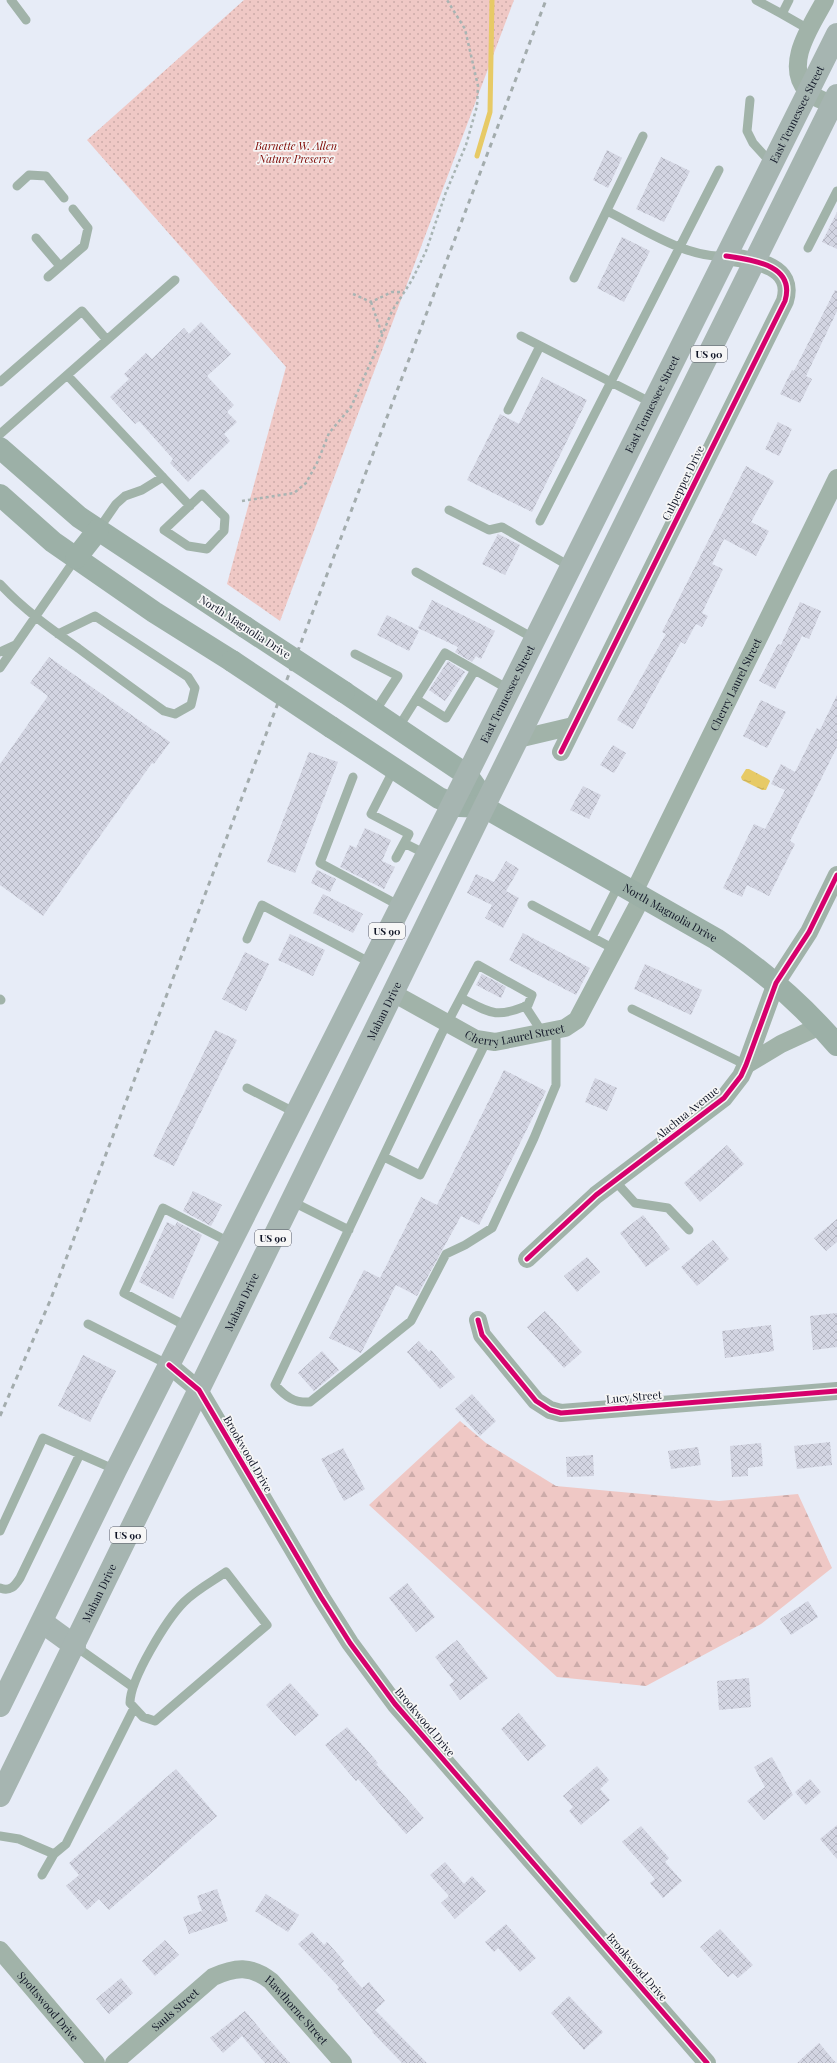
<svg xmlns="http://www.w3.org/2000/svg" width="837" height="2063" viewBox="0 0 837 2063" font-family="'Playfair Display',serif">
<style>
.grass{fill:url(#grass-dots)}
.forest{fill:url(#forest-firs)}
.water{fill:url(#water-ripples)}
.lines{fill:none;stroke-linecap:round;stroke-linejoin:round}
.stream{stroke:#e7ca66;stroke-width:5}
.building{fill:url(#building-cross-hatch)}
.path{stroke:#a8b4b3;stroke-width:2.5;stroke-dasharray:3 3;stroke-linecap:butt}
.lane{stroke:#a1b3a9;stroke-width:9}
.street{stroke:#a1b3a9;stroke-width:18}
.secondary{stroke:#9cb0a7;stroke-width:22}
.primary{stroke:#a6b5b1;stroke-width:22}
.rail{stroke:#a3acad;stroke-width:3;stroke-dasharray:5 5;stroke-linecap:butt}
.secondary-bridge{stroke:#9cb0a7;stroke-width:22}
.cycleway-casing{stroke:#f6f6f6;stroke-width:8}
.cycleway{stroke:#d6006c;stroke-width:5}
.labels{text-anchor:middle;stroke-width:3.5;stroke-linejoin:round;paint-order:stroke}
.shield{fill:#f6f6f6;stroke:#545864;stroke-width:1}
.shield-label{font-size:10px;font-weight:bold;fill:#0f1425}
.street-label{font-size:11px;fill:#0f1425;stroke:#f6f6f6}
.park-label{font-size:11px;font-style:italic;fill:#7d0600;stroke:#f6f6f6}
</style>
<defs>
<pattern id="grass-dots" width="8" height="8" patternUnits="userSpaceOnUse"><rect width="8" height="8" fill="#efc8c5"/><path d="M2 2h.1M6 6h.1" fill="none" stroke="#ccaba9" stroke-width="1.8" stroke-linecap="round"/></pattern>
<pattern id="forest-firs" width="22" height="20" patternUnits="userSpaceOnUse"><rect width="22" height="20" fill="#efc8c5"/><path d="M5 1l3.5 6h-7zM16 11l3.5 6h-7z" fill="#ccaba9"/></pattern>
<pattern id="water-ripples" width="26" height="14" patternUnits="userSpaceOnUse"><rect width="26" height="14" fill="#e7ca66"/><path d="M2 4q2-2 4 0t4 0M15 11q2-2 4 0t4 0" fill="none" stroke="#c5ad58"/></pattern>
<pattern id="building-cross-hatch" width="8" height="8" patternUnits="userSpaceOnUse"><rect width="8" height="8" fill="#d3d5e2"/><path d="M0 0l8 8M0 8l8-8" fill="none" stroke="#b4b6c2"/></pattern>
</defs>
<rect width="100%" height="100%" fill="#e7ecf7"/>
<path class="grass" d="M244,0H514L280,621L227,584L286,367L87,140Z"/>
<path class="forest" d="M460,1421L486,1443L556,1486L719,1501L798,1494L832,1568L761,1624L646,1686L557,1677L369,1505Z"/>
<path class="water" d="M746,769H749L768,779L770,781L766,790H762L742,780L741,777Z"/>
<g class="lines">
<path class="stream" d="M477,156L490,112L492,0"/>
</g>
<path class="building" d="M607,150L622,158L608,188L593,180Z
M661,157L690,171L664,222L636,209Z
M837,212V249L822,242Z
M622,237L650,251L624,302L597,288Z
M835,290L837,291V311L806,376L812,379L800,403L780,394L792,370L794,371Z
M201,322L231,354L207,376L234,405L227,412L237,422L224,434L230,441L188,482L170,463L173,459L139,421L135,424L110,397L129,379L124,374L146,353L152,359L184,328L189,334Z
M542,377L587,400L532,512L467,480L500,414L519,424Z
M778,422L792,429L779,456L765,449Z
M746,466L774,481L751,522L769,531L756,556L724,539L712,564L723,569L702,613L708,616L702,627L696,624L685,644L681,642L633,729L617,720L666,634L662,632Z
M498,534L520,545L505,575L482,564Z
M432,600L495,631L481,659L476,656L472,662L455,652L458,647L418,628Z
M800,602L821,611L809,639L802,636L775,689L759,681L778,644L781,645Z
M387,615L419,631L409,651L377,635Z
M49,657L170,742L154,764L152,763L43,916L0,885V764L48,696L30,683Z
M448,661L465,672L445,701L429,690Z
M837,695V747L790,841L795,844L769,896L747,885L742,897L723,888L754,824L765,829L785,790L771,784L781,764L795,772L817,728L820,730Z
M761,700L786,712L767,748L743,736Z
M613,745L626,753L614,773L600,765Z
M309,752L338,762L295,873L267,862Z
M583,786L601,795L589,819L570,810Z
M365,828L391,840L382,861L395,867L384,889L340,867L350,845L356,848Z
M506,861L519,869L506,891L519,898L503,928L485,918L492,905L467,893L476,874L494,882Z
M317,870L336,879L330,892L311,883Z
M323,894L363,914L353,933L313,913Z
M523,933L590,968L576,995L509,960Z
M290,934L325,950L313,976L278,960Z
M245,952L269,964L246,1011L222,999Z
M645,964L702,990L691,1015L634,989Z
M482,974L506,987L501,998L476,985Z
M215,1030L237,1040L174,1166L153,1156Z
M504,1070L546,1091L479,1225L461,1216L417,1296L396,1285L361,1353L329,1338L364,1270L380,1278L421,1197L437,1205Z
M595,1078L617,1088L607,1111L585,1102Z
M727,1145L744,1164L700,1202L684,1183Z
M193,1191L222,1205L211,1226L183,1211Z
M643,1215L670,1249L646,1267L620,1233Z
M837,1219V1242L826,1251L814,1238Z
M167,1222L175,1226L177,1222L202,1235L173,1299L139,1282Z
M713,1240L729,1259L697,1286L681,1267Z
M587,1257L600,1272L577,1292L564,1276Z
M545,1311L582,1352L564,1368L527,1327Z
M837,1313V1347L813,1350L810,1316Z
M771,1325L774,1351L725,1358L722,1331Z
M419,1341L429,1352L431,1350L455,1377L440,1389L407,1352Z
M322,1351L339,1370L314,1391L298,1373Z
M83,1355L116,1371L90,1422L58,1406Z
M472,1394L496,1421L480,1436L455,1409Z
M830,1442L832,1465L797,1469L794,1446Z
M761,1443L763,1466L748,1468V1476L732,1477L730,1446Z
M698,1447L701,1465L671,1469L668,1451Z
M343,1448L365,1489L344,1501L321,1459Z
M593,1455L594,1476L567,1477L566,1457Z
M407,1583L435,1617L416,1632L389,1598Z
M808,1601L818,1617L791,1635L780,1619Z
M457,1640L488,1678L460,1700L449,1685L454,1681L435,1657Z
M749,1678L751,1707L719,1710L717,1681Z
M290,1683L319,1715L295,1736L266,1705Z
M519,1713L546,1746L528,1761L501,1729Z
M347,1727L378,1763L376,1764L424,1818L406,1834L358,1779L356,1781L325,1745Z
M772,1757L793,1795L764,1820L747,1801L765,1787L754,1767Z
M597,1766L609,1780L600,1789L610,1800L581,1825L569,1811L573,1807L563,1796Z
M176,1769L217,1816L109,1910L99,1899L87,1910L66,1886L79,1875L69,1863Z
M810,1779L821,1792L806,1805L795,1792Z
M837,1825V1859L820,1839Z
M641,1826L669,1858L665,1862L682,1881L663,1898L650,1883L655,1879L622,1842Z
M445,1862L464,1884L472,1876L486,1891L455,1919L441,1903L449,1896L430,1875Z
M217,1889L228,1921L189,1934L183,1917L202,1911L197,1896Z
M266,1894L299,1915L288,1932L255,1911Z
M506,1924L536,1958L520,1972L498,1948L494,1952L485,1942Z
M720,1929L753,1965L738,1978L733,1973L728,1977L700,1947Z
M312,1932L324,1945L327,1942L344,1961L341,1964L362,1988L369,1982L385,2001L375,2010L427,2063H402L372,2032L373,2031L337,1989L339,1987L298,1944Z
M165,1940L179,1955L155,1976L142,1961Z
M121,1978L133,1993L109,2014L96,1999Z
M569,1996L603,2032L584,2050L551,2013Z
M245,2011L266,2036L290,2063H265L242,2036L223,2053L210,2038Z
M819,2043L836,2063H797Z"/>
<g class="lines">
<path class="path" d="M353,294L371,302L392,292H404
M371,302L382,334
M242,501L294,493L306,483L318,461L329,433L351,407L373,357L392,311L412,280L426,251L446,192L466,145L477,106L478,86L465,29L447,0"/>
<path class="lane" d="M11,0L26,20
M756,0L782,14
M789,0L782,14L810,30
M750,100L747,131L753,143L772,164
M17,186L29,175L46,176L64,198
M607,211C640,227 687,259 725,256
M36,238L60,266
M808,248L837,191
M48,277L84,246L88,228L73,209
M574,278L643,136
M521,336L652,403
M67,375L190,506
M0,382L82,311L107,340
M508,410L540,346
M0,434L175,280
M202,494L225,517L224,531L207,549L188,546L164,530Z
M449,510L489,530L502,527L571,567
M540,521L719,170
M98,530L116,504L125,496L142,490L163,477
M416,572L535,639
M0,584C23,609 50,628 78,648C106,669 135,690 164,711L175,714L191,705L195,688L188,677L95,616L58,634
M0,652L15,645
M355,654L398,676L374,713
M0,668L76,558
M416,699L446,718L475,670
M398,728L445,653L510,690
M394,769L371,814L409,834L396,858
M353,777L320,863L400,906
M404,843L426,854
M532,905L614,949
M592,937L619,884
M247,939L262,905L371,963
M461,998C490,1013 496,1019 528,1005L532,995L478,965L441,1035L275,1385C286,1397 294,1403 310,1402L411,1321L446,1254L465,1245L492,1228L534,1138L556,1085V1030
M0,999L1,1000
M525,1006L542,1032
M632,1009L746,1065
M247,1088L296,1113
M384,1157L420,1175L486,1042
M615,1181L635,1203L668,1208L689,1230
M291,1201L349,1230
M88,1324L169,1365
M188,1327L124,1293L163,1208L231,1243
M0,1531L43,1438L116,1470
M226,1572L267,1625L155,1721L143,1717L130,1703C130,1679 167,1619 184,1602C196,1590 213,1581 226,1572Z
M0,1588C10,1592 15,1586 20,1578L80,1454
M75,1646L133,1687
M0,1836L19,1839L54,1854
M42,1875L54,1854L66,1844L134,1708"/>
<g class="street">
<path d="M825,0C812,25 783,64 807,91C813,98 828,102 837,106"/>
<path d="M518,739L573,726"/>
<path d="M561,752L785,301C796,264 751,260 726,256"/>
<path id="s1" d="M634,892L837,478"/>
<path id="s2" d="M393,993L476,1039L495,1042L565,1028L577,1020L642,897"/>
<path d="M746,1065L781,1044L820,1026"/>
<path d="M527,1259L596,1195L724,1098L741,1076L746,1065L776,983L809,932L837,875"/>
<path d="M478,1320L482,1335L536,1401L550,1410L561,1413L837,1391"/>
<path d="M169,1365L199,1390L321,1597L350,1643L395,1704L707,2063"/>
<path id="s3" d="M0,1950L96,2063"/>
<path id="s4" d="M114,2063L213,1977C235,1967 251,1965 271,1981L343,2063"/>
</g>
<g class="secondary">
<path d="M0,448L79,517L245,627"/>
<path d="M0,495L53,542L154,612L232,661"/>
<path d="M76,558L98,530"/>
<path d="M344,692L467,775L477,789L484,807"/>
<path id="s5" d="M331,727L439,798L459,806L484,807L716,939C761,969 802,1004 837,1045"/>
</g>
<g class="primary">
<path d="M42,1622L75,1646"/>
<path id="s6" d="M0,1706L116,1470L475,759L837,34"/>
<path id="s7" d="M0,1796L484,807L837,95"/>
</g>
<path class="rail" d="M0,1416L50,1301L546,0"/>
<path class="secondary-bridge" d="M245,627L344,692
M232,661L331,727"/>
<g class="cycleway-casing">
<path id="cycleway" d="M561,752L785,301C796,264 751,260 726,256
M527,1259L596,1195L724,1098L741,1076L746,1065L776,983L809,932L837,875
M478,1320L482,1335L536,1401L550,1410L561,1413L837,1391
M169,1365L199,1390L321,1597L350,1643L395,1704L707,2063"/>
</g>
<use href="#cycleway" class="cycleway"/>
</g>
<g class="labels">
<g class="shield">
<rect x="691" y="346" width="36" height="16" rx="3"/>
<rect x="369" y="923" width="36" height="16" rx="3"/>
<rect x="255" y="1230" width="36" height="16" rx="3"/>
<rect x="110" y="1527" width="36" height="16" rx="3"/>
</g>
<g class="shield-label">
<text x="709" y="358">US 90</text>
<text x="387" y="935">US 90</text>
<text x="273" y="1242">US 90</text>
<text x="128" y="1539">US 90</text>
</g>
<g class="street-label">
<text dy="4" stroke="none"><textPath href="#s6" startOffset="1780">East Tennessee Street</textPath></text>
<text dy="4" stroke="none"><textPath href="#s6" startOffset="1456">East Tennessee Street</textPath></text>
<text transform="translate(683 483) rotate(-64)" y="4">Culpepper Drive</text>
<text transform="translate(245 627) rotate(33)" y="4">North Magnolia Drive</text>
<text dy="4" stroke="none"><textPath href="#s1" startOffset="231">Cherry Laurel Street</textPath></text>
<text dy="4" stroke="none"><textPath href="#s6" startOffset="1132">East Tennessee Street</textPath></text>
<text dy="4" stroke="none"><textPath href="#s5" startOffset="390">North Magnolia Drive</textPath></text>
<text dy="4" stroke="none"><textPath href="#s7" startOffset="874">Mahan Drive</textPath></text>
<text dy="4" stroke="none"><textPath href="#s2" startOffset="134">Cherry Laurel Street</textPath></text>
<text transform="translate(687 1113) rotate(-39)" y="4">Alachua Avenue</text>
<text dy="4" stroke="none"><textPath href="#s7" startOffset="550">Mahan Drive</textPath></text>
<text transform="translate(634 1397) rotate(-5)" y="4">Lucy Street</text>
<text transform="translate(248 1454) rotate(60)" y="4">Brookwood Drive</text>
<text dy="4" stroke="none"><textPath href="#s7" startOffset="226">Mahan Drive</textPath></text>
<text transform="translate(425 1722) rotate(50)" y="4">Brookwood Drive</text>
<text transform="translate(637 1967) rotate(49)" y="4">Brookwood Drive</text>
<text dy="4" stroke="none"><textPath href="#s3" startOffset="74">Spottswood Drive</textPath></text>
<text dy="4" stroke="none"><textPath href="#s4" startOffset="81">Sauls Street</textPath></text>
<text dy="4" stroke="none"><textPath href="#s4" startOffset="232">Hawthorne Street</textPath></text>
</g>
<g class="park-label">
<text x="296" y="150">Barnette W. Allen<tspan x="296" dy="13">Nature Preserve</tspan></text>
</g>
</g>
</svg>
